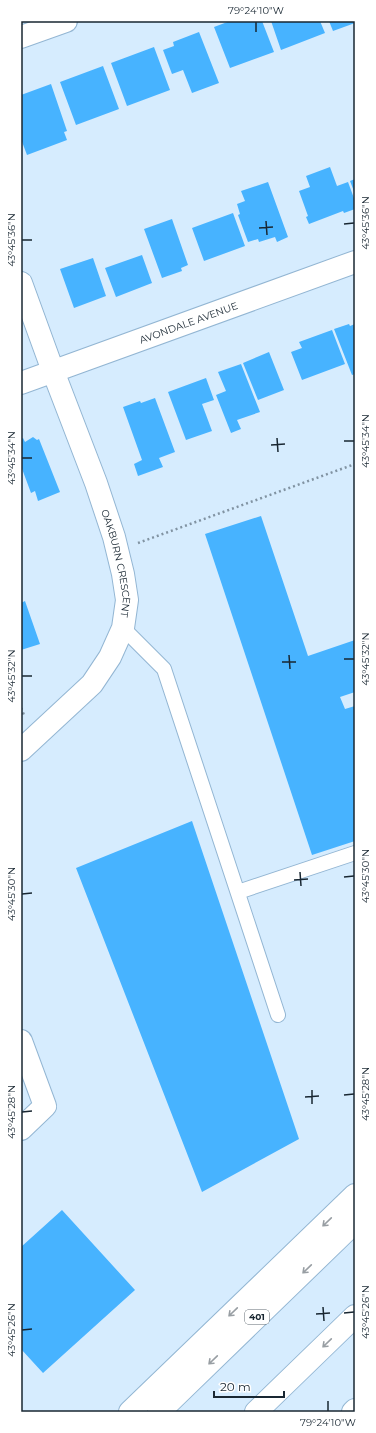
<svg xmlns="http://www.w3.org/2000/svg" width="376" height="1433" viewBox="0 0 376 1433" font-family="Montserrat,sans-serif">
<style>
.building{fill:#47b3ff}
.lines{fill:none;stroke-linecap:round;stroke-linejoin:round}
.service-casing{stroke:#93b6d3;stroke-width:16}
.minor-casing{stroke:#93b6d3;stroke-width:24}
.motorway-casing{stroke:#93b6d3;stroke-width:24}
.path{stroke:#8193a2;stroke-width:2.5;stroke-dasharray:2 3;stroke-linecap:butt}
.service{stroke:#fff;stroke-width:14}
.minor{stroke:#fff;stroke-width:22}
.motorway{stroke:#fff;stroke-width:22}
.oneway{stroke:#989ea3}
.ticks{fill:none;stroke:#192732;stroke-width:1.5}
.labels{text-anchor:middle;stroke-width:3;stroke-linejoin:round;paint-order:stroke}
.shield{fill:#fff;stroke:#5e6870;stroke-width:1}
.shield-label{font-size:9px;font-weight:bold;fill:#192732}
.street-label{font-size:10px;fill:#192732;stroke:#fff}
.neatline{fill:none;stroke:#192732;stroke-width:1.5}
.ticks-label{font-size:10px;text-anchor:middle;fill:#192732}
</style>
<rect width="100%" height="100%" fill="#d6ecfe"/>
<path class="building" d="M230,21H262L274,52L230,68L214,27Z
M271,21H320L325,33L281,50Z
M329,21H355V23L333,31Z
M199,32L219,83L192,93L183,70L172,74L163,50L174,46L173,42Z
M154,47L170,90L127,106L111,63Z
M103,66L119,109L76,125L60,82Z
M51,84L67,131L64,132L67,140L27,155L21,139V95Z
M330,167L337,186L348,182L355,201V209L344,213L343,211L309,224L306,217L308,216L299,191L310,187L306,176Z
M355,179V194L350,181Z
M268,182L288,237L277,242L275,237L259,242L258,239L248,242L238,215L240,214L237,204L245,201L241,191Z
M233,213L245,246L204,261L192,228Z
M172,219L188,265L181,268L182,271L162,278L144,229Z
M142,255L152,283L116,297L105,268Z
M93,258L106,296L74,308L60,269Z
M349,324L350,326L355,324V374L352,375L334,329Z
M332,330L345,364L302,380L291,352L302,348L299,342Z
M269,352L284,390L258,400L243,363Z
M241,364L260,412L237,420L241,429L231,433L216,395L226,391L218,372Z
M206,378L214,400L202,404L212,431L186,440L168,392Z
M155,398L175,452L159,458L163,467L138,476L134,464L142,460L123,407L140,401L141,403Z
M33,437L37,440L39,439L60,492L38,501L35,491L31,493L21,466V439L23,438L25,442Z
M261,516L308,656L355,640V692L340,697L345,709L355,706V841L312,855L205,534Z
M25,601L40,644L21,650V603Z
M192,821L299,1139L202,1192L76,868Z
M62,1210L135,1290L43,1373L21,1349V1247Z"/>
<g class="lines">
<g class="service-casing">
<path id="service" d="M123,628L164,669L278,1015
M238,892L355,853"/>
</g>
<g class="minor-casing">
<g id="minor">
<path d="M21,37L66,21"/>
<path id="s1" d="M21,283L53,371L96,483L114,537L123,574L127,600L123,628L110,657L92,684L21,750"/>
<path id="s2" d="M21,383L355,262"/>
<path d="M21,1041L45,1106L21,1129"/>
</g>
</g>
<g class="motorway-casing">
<path id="motorway" d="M130,1412L355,1195
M159,1412L355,1222
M256,1412L355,1316
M353,1412L355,1410"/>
</g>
<path class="path" d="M138,543L355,464
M21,708L24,715"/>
<use href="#service" class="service"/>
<use href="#minor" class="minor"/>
<use href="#motorway" class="motorway"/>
</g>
<defs><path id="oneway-shaft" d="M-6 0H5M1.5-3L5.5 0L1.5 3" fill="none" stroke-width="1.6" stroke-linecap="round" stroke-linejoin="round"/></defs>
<g class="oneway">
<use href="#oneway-shaft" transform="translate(327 1222) rotate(136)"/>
<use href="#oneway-shaft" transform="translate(307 1269) rotate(136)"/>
<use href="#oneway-shaft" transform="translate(233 1312) rotate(136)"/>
<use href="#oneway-shaft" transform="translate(327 1343) rotate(136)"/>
<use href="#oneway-shaft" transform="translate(213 1360) rotate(136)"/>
</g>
<path class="ticks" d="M256,22V32M266,221L267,235M344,224L354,223M259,228L273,227M22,240H32M277,438L278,452M344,441H354M271,445L285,444M22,458H32M289,655L290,669M344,659H354M282,662H296M22,676H32M300,872L301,886M344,877L354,876M294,880L308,879M22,894L32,893M312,1090V1104M344,1095L354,1094M305,1097L319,1096M22,1112L32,1111M323,1307L324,1321M344,1313L354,1312M316,1314L330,1313M22,1330L32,1329M328,1401V1411"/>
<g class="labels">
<rect class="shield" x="245" y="1310" width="24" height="14" rx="3"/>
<g class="shield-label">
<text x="257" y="1320">401</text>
</g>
<g class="street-label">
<text dy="4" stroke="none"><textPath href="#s2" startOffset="178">AVONDALE AVENUE</textPath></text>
<text dy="4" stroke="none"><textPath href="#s1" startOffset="297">OAKBURN CRESCENT</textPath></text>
</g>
</g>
<rect width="376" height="1433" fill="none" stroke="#ffffff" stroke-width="44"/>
<path d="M214 1391v6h70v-6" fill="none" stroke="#192732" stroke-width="2"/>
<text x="220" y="1391" font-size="12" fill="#192732" stroke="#ffffff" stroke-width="3" paint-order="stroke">20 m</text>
<rect x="22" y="22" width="332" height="1389" class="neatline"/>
<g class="ticks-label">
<text x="256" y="14">79°24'10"W</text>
<text transform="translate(365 223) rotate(-90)" y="4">43°45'36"N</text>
<text transform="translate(11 240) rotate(-90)" y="4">43°45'36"N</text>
<text transform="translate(365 441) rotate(-90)" y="4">43°45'34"N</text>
<text transform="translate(11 458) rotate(-90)" y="4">43°45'34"N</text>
<text transform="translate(365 659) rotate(-90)" y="4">43°45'32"N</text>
<text transform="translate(11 676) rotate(-90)" y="4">43°45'32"N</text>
<text transform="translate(365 876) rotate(-90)" y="4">43°45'30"N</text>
<text transform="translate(11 894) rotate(-90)" y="4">43°45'30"N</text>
<text transform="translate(365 1094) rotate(-90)" y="4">43°45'28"N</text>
<text transform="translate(11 1112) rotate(-90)" y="4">43°45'28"N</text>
<text transform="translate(365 1312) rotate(-90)" y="4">43°45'26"N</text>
<text transform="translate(11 1330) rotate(-90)" y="4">43°45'26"N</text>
<text x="328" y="1426">79°24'10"W</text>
</g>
</svg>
